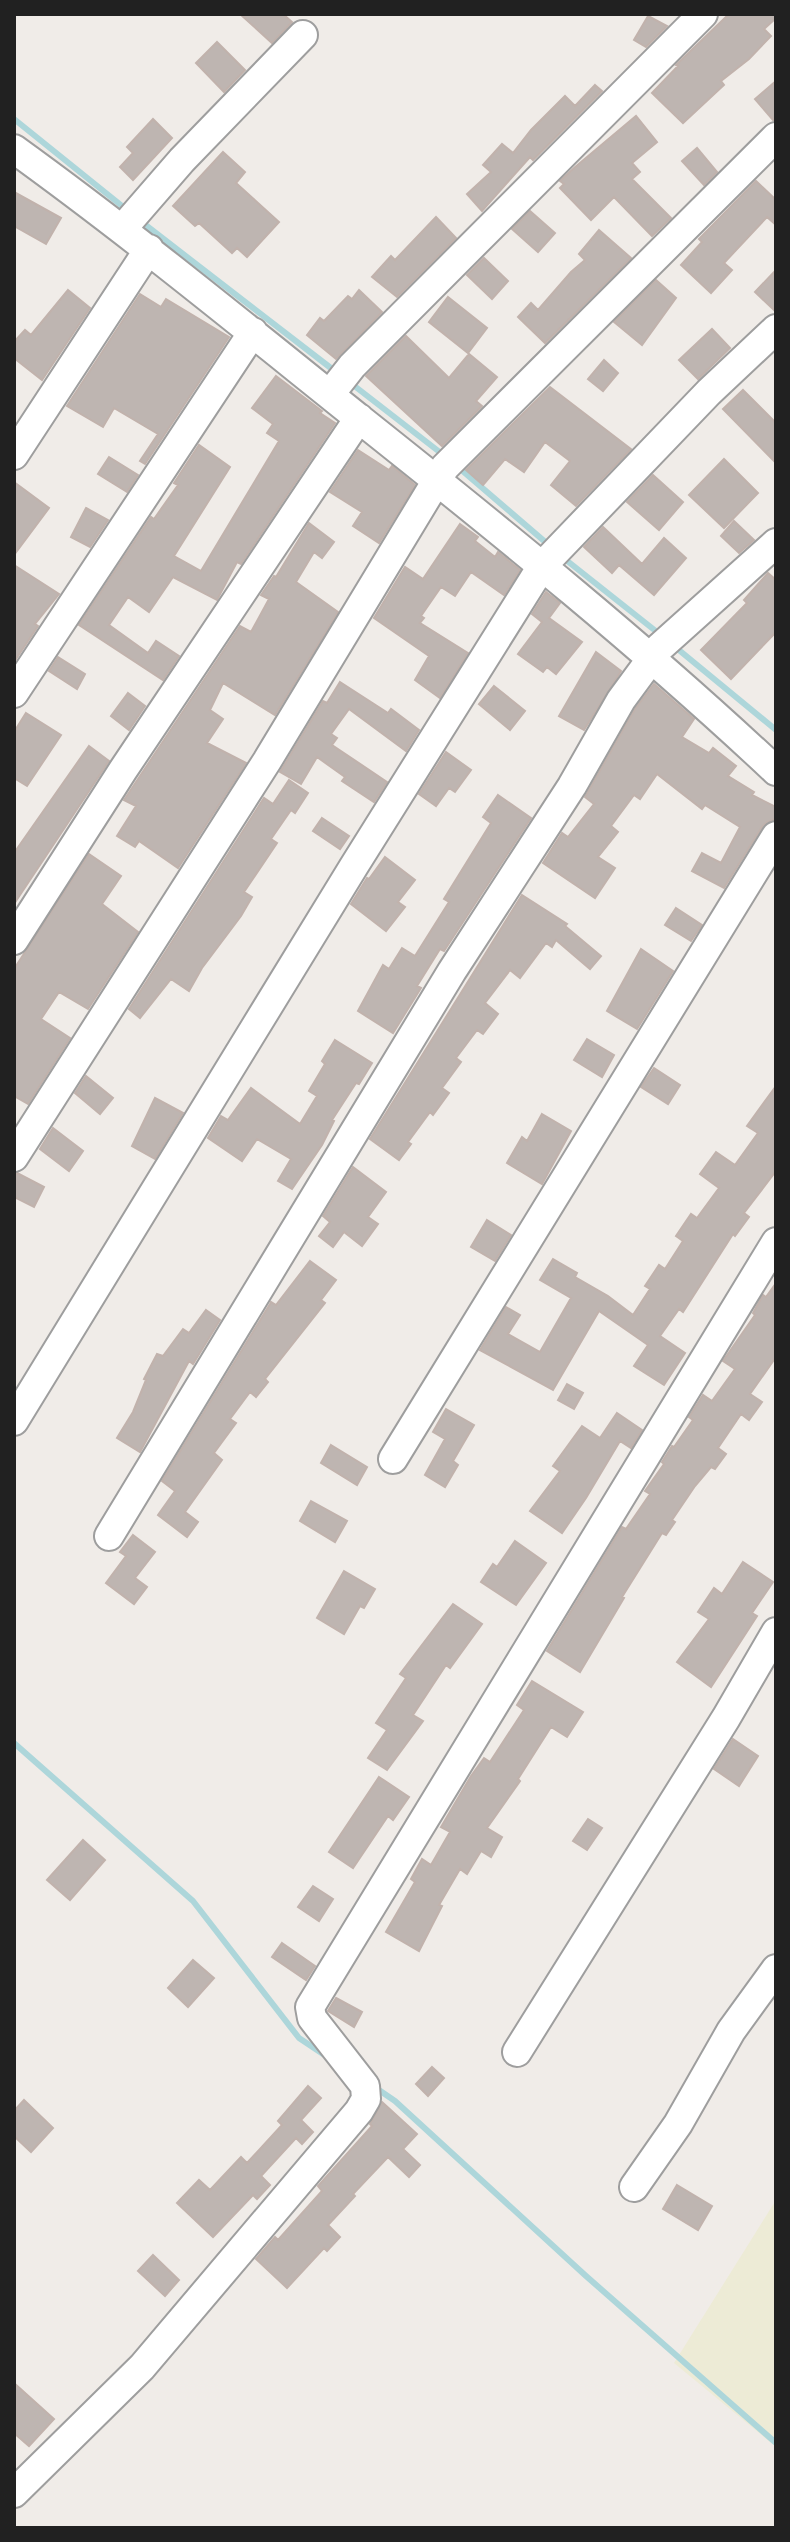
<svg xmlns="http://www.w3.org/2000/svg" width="790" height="2542" viewBox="0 0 790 2542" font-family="Karla,sans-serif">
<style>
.farmland{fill:#edebd6}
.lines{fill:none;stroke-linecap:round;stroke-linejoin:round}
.stream{stroke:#add6da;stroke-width:6}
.building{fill:#beb5b1;stroke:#c1b2ac;stroke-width:2}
.minor-casing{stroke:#9e9e9e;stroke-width:32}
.minor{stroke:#fff;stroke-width:28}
</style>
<rect width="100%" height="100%" fill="#f0ece8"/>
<path class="farmland" d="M776,2200V2447L674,2363Z"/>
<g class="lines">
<path class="stream" d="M14,119L127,210
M139,220L336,372
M348,381L446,457
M458,467L550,546
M561,556L662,636
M674,646L776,730
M14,1743L193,1901L299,2038L326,2056
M376,2088L395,2101L586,2276L776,2443"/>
</g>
<path class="building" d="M240,14H283L292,22L272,43Z
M729,14H776V18L764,29L771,36L749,59L721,81L724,85L683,123L652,93L678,66L676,65Z
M648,16L667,26L646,47L634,40Z
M217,42L245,70L224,92L196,63Z
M776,81V120H773L755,99Z
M595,85L602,91L533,160L530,157L482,211L467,194L491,172L483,165L502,144L513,153L531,130L565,96L575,106Z
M636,116L657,142L632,163L640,172L632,179L671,218L652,236L614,197L591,220L560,188L564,184L560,181L574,168Z
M153,119L172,138L133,180L120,167L133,153L127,147Z
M697,148L717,172L704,185L682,161Z
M223,152L245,172L236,183L279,222L247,257L237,248L232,253L199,223L195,226L173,206Z
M756,181L776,200V225L767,217L724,263L732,270L711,293L681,265L702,242L699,239Z
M14,192L61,218L46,244L14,226Z
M530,211L555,233L538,252L512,229Z
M436,217L456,238L397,297L372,277L391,256L395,260Z
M599,230L631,258L545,343L518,317L531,303L538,310L571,272L585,260L579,254Z
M484,258L508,281L492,299L467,275Z
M776,270V312L755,292Z
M656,280L676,298L642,345L614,322Z
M68,290L90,308L42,380L14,358V342L25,330L31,335Z
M359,290L382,312L336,359L307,335L320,318L324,321L348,296L352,299Z
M140,294L161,307L166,299L229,337L145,464L140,461L158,434L114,408L103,427L67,406Z
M448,297L487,328L468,353L429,322Z
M712,329L730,348L698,379L679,360Z
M406,336L449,378L469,354L497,377L476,401L482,406L442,446L366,376Z
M604,360L618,373L603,391L588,379Z
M276,376L322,411L320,413L335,423L241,564L237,562L217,600L173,577L149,612L128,597L109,625L148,653L156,641L179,656L163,680L79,625L151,517L154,519L178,485L174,483L199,445L230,467L174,556L201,571L279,441L267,433L273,424L252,408Z
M550,387L631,449L576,506L551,485L570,461L545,442L524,472L505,459L483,485L466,470Z
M743,390L776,423V463L723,409Z
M358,450L389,470L392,466L415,485L379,543L353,526L362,512L330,492Z
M109,457L138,475L127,492L98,474Z
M724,459L758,493L724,528L689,495Z
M653,475L683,502L659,530L627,502Z
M14,482L49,508L14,555Z
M86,508L108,520L90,547L71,537Z
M734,521L754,540L739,553L721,536Z
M309,523L334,542L322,558L314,552L296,582L338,612L275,715L223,683L210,710L223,719L207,743L246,763L178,868L139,841L135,847L117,836L136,806L124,800L240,626L251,632L269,599L261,595L274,576L276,577Z
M460,524L478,537L475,541L495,557L498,552L520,570L504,595L471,572L455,596L441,587L421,616L424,618L420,623L468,653L440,698L415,680L429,656L374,618L405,567L423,579Z
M603,527L642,564L664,538L686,558L654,595L619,565L612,573L584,547Z
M14,565L59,594L35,624L38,626L14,662Z
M768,573L776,580V632L731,679L701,650L747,603L744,600Z
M546,592L560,603L549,618L582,642L556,674L547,667L543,672L518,654L542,622L532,614Z
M596,652L621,671L584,730L559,716Z
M58,657L85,674L77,689L49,671Z
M340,682L388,713L391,709L419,730L406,751L349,709L331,734L337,738L332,745L387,782L374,802L342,781L345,777L317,757L301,784L280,772L323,701L327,703Z
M654,684L694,719L682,737L709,753L713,748L736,766L728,776L754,792L752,795L776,807V819L767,822L762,827L724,888L692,871L702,853L721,863L740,827L705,805L702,809L657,774L640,799L634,795L611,826L618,832L598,857L615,868L595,898L543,863L562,833L568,837L594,804L585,797L635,709Z
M494,686L525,711L510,730L479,704Z
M128,693L145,706L129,730L111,716Z
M26,713L61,735L27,786L14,778V732Z
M89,746L109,761L14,904V853Z
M446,752L471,770L455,792L449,788L436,806L419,794Z
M289,780L308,793L295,813L291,810L271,839L277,843L244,892L252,897L241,916L202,968L189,991L171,979L140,1018L129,1009L264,798L273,804Z
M498,795L531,818L444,951L440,949L417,986L421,988L393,1033L358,1011L383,965L389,969L402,948L415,956L449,902L444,899L491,823L483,817Z
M322,818L349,836L340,849L313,831Z
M89,854L121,876L102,904L138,932L88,1009L59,992L41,1019L70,1038L28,1104L14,1096V969Z
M385,857L415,880L398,902L405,907L386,931L351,904L367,878L369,879Z
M522,895L567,924L565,926L601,956L590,969L556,940L552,947L546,943L520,978L510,970L485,1003L498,1014L483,1034L477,1030L456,1058L461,1062L442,1088L449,1093L433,1115L430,1112L408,1142L411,1144L399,1160L370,1139Z
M676,908L702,925L691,941L665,925Z
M641,949L673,971L637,1029L607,1011Z
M587,1039L614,1055L602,1077L574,1060Z
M335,1040L372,1063L359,1084L356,1083L332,1120L334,1121L322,1145L292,1189L278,1181L291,1159L257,1139L242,1161L208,1138L221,1116L228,1120L251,1088L300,1124L317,1096L309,1091L325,1064L322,1061Z
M654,1068L680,1085L668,1104L641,1087Z
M86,1076L113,1098L100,1114L75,1093Z
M776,1086V1171L744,1213L749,1217L735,1236L733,1234L683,1312L679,1309L660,1336L685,1353L664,1385L634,1366L648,1345L599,1311L553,1390L480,1350L506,1307L520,1315L508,1334L540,1352L571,1298L540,1280L553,1259L577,1273L575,1277L608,1296L633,1315L650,1289L645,1286L659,1265L665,1269L683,1241L676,1236L691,1214L697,1218L719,1188L700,1174L716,1152L735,1165L758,1133L747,1126Z
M155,1098L183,1113L155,1159L132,1146Z
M542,1114L571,1131L542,1184L507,1163L522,1137L527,1141Z
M53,1128L83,1151L69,1171L40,1149Z
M353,1167L386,1192L368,1217L378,1224L362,1246L344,1232L333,1247L319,1236L330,1222L323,1216Z
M17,1173L44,1187L34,1207L14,1197V1174Z
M487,1220L511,1235L495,1261L471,1247Z
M310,1261L336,1280L321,1300L325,1303L265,1379L268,1382L256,1397L250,1392L230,1419L236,1423L214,1453L222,1460L185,1512L198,1522L187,1537L158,1515L175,1491L162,1481L270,1304L271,1302L276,1305Z
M776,1283V1357L750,1394L762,1402L749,1420L741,1414L718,1448L726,1454L715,1469L711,1467L695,1486L672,1520L675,1522L666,1535L662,1533L622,1597L624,1598L580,1672L547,1651L622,1527L626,1529L650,1494L645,1491L664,1464L662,1462L672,1446L674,1447L693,1420L689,1417L703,1395L712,1401L735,1369L723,1361L755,1315L753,1313L763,1295L766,1297Z
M206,1310L220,1320L193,1364L189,1361L140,1452L117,1438L133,1412L146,1380L144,1379L157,1354L163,1356L183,1329L189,1333Z
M567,1384L583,1393L574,1409L558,1400Z
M446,1409L474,1425L453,1461L458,1465L445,1487L425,1475L445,1439L433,1432Z
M617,1413L642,1430L631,1448L620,1441L586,1498L562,1533L530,1511L560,1471L553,1466L582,1426L600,1438Z
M331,1445L367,1467L357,1485L321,1463Z
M311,1501L347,1521L335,1542L300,1521Z
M133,1535L155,1552L135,1578L147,1587L134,1604L106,1583L126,1556L120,1552Z
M515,1541L546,1563L516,1605L481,1582L493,1564L497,1567Z
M743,1562L773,1582L752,1613L757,1616L711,1687L677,1662L709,1619L698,1612L714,1588L722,1594Z
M344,1571L375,1589L364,1608L360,1606L344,1634L317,1618Z
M453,1604L482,1624L450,1668L446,1665L413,1715L423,1721L387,1770L368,1758L387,1730L376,1723L406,1678L400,1674Z
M532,1681L583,1712L567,1737L551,1727L518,1779L520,1781L487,1828L502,1837L491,1857L481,1851L467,1874L460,1869L439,1905L442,1906L419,1951L386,1932L415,1882L411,1879L422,1859L431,1865L450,1832L441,1827L471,1776L484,1758L490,1762L524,1710L517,1705Z
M733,1739L758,1756L739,1786L714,1769Z
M379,1777L409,1797L393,1820L388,1816L353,1868L329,1852Z
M588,1819L602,1828L587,1850L573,1841Z
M83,1840L105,1860L70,1900L47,1880Z
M313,1886L333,1899L319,1921L298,1907Z
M282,1943L315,1966L306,1980L272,1957Z
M193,1960L214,1978L188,2007L168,1988Z
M336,1998L362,2012L354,2027L328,2011Z
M432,2067L444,2078L428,2096L416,2084Z
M308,2086L321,2098L301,2120L313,2132L302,2144L296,2138L261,2176L270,2185L257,2199L253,2195L213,2237L177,2203L199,2180L210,2190L241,2157L247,2163L282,2125L278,2121Z
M24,2100L53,2128L31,2152L14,2136V2111Z
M382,2102L417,2134L403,2149L420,2165L409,2177L388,2157L353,2194L355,2196L328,2225L340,2237L327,2251L324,2248L287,2288L256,2259L275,2237L278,2240L322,2191L318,2186L372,2126L370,2124Z
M677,2185L712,2206L698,2230L663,2209Z
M153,2255L179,2280L165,2296L138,2271Z
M14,2383L54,2419L29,2446L14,2433Z"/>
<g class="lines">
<g class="minor-casing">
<path id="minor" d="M14,149C133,235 246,328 361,420C503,533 644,647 776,771
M123,228L182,160L303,35
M330,394L352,366L703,14
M14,455L149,249
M14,693L253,332
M14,940L123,770L359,418
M14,1157L267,761L445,467L776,137
M14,1421L354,866L542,566L709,392L776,329
M393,1459L776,836
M109,1536L452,971L572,786L621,700L660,647L776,543
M517,2052L726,1718L776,1632
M634,2187L678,2124L731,2031L776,1969
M14,2493L142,2367L359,2111L366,2099L365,2086L312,2018L310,2007L776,1242"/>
</g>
<use href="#minor" class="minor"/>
</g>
<rect width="790" height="2542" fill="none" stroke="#212121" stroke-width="32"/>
</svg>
